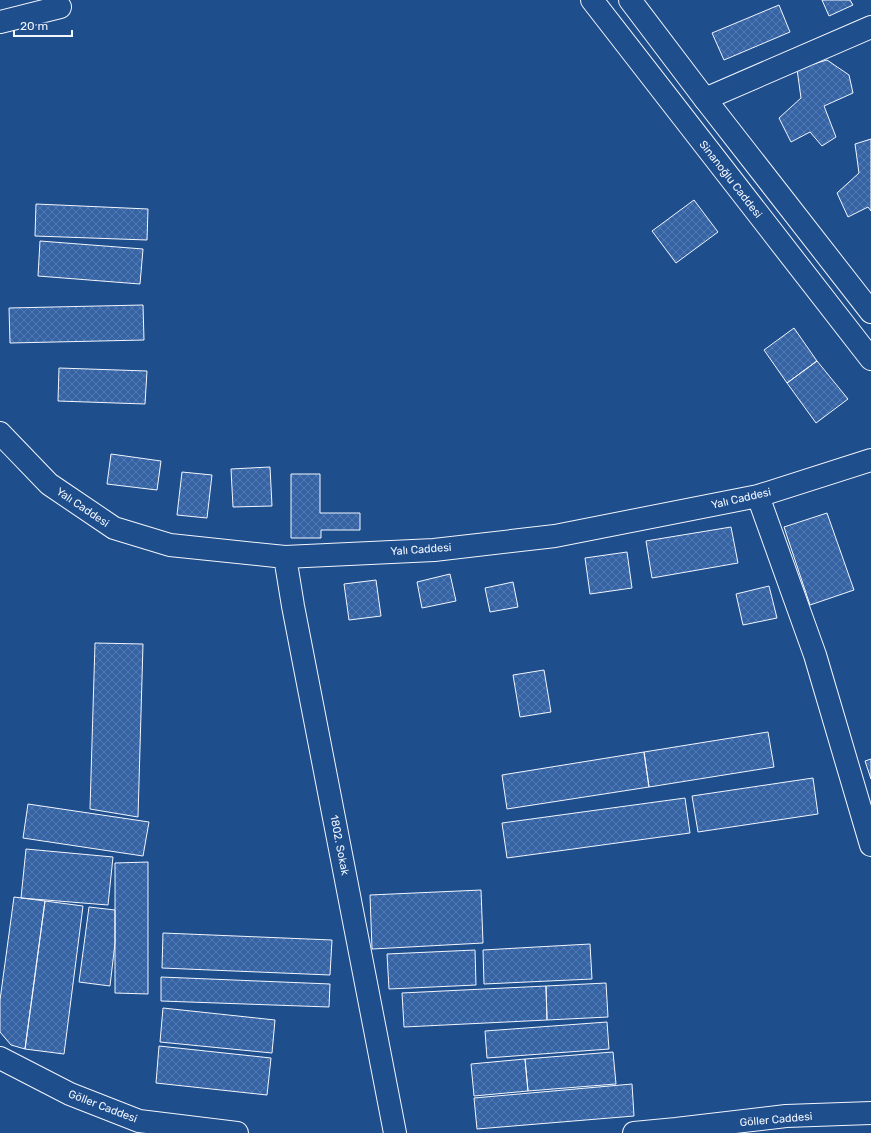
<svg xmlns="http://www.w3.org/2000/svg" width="871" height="1133" viewBox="0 0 871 1133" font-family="Rubik,sans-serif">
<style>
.building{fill:url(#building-cross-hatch);stroke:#f2f6ff}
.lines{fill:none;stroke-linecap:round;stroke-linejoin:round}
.minor-casing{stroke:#f2f6ff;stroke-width:24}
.major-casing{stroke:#f2f6ff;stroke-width:24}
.minor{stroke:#1f4e8c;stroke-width:22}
.major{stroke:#1f4e8c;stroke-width:22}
.labels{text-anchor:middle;stroke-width:3;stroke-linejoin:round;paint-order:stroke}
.street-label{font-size:11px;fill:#f2f6ff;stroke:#1f4e8c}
</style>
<defs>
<pattern id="building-cross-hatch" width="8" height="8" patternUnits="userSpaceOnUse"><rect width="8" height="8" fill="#3563a3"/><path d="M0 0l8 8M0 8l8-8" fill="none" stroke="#537ab1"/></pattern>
</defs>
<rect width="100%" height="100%" fill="#1f4e8c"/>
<path class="building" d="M822,0H850L853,5L829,16Z
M779,5L790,32L724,60L712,33Z
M827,60L849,75L853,93L824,106L836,137L822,146L810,132L791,142L779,118L801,98L797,69Z
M871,139V211L868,207L848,217L837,193L859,173L855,144Z
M694,200L718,232L676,263L652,231Z
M36,204L148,209L147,240L35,236Z
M40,241L143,249L140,284L38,276Z
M143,305L144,340L10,343L9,308Z
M794,328L817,361L787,383L764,350Z
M817,361L848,399L816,423L787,383Z
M59,368L147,371L145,404L58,401Z
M111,454L161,461L157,490L107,484Z
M270,467L272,506L233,507L231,469Z
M182,472L212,475L207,518L177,515Z
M291,474H320V513H360V530H321V538H291Z
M827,513L854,590L810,605L784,527Z
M731,527L738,563L652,578L646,541Z
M627,552L632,588L590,594L585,558Z
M450,574L456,601L422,608L417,582Z
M376,580L381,616L349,620L344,584Z
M513,582L518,607L490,612L485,588Z
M769,586L777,618L743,625L736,594Z
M95,643L143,644L138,817L90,809Z
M544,670L551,712L520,717L513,675Z
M768,732L774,767L649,787L644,752Z
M644,752L649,787L507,809L502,775Z
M871,759V779L865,761Z
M813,778L818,814L698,832L692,796Z
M685,798L690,833L507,858L502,823Z
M28,804L149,822L143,856L23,838Z
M26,849L113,857L108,905L21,898Z
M148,862V994L115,993V863Z
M481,890L483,943L372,949L370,895Z
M14,897L45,901L25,1049L11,1045L0,1032V1000Z
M45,901L83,906L64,1054L25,1049Z
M89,907L115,910V943L110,986L79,982Z
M163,933L332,940L330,975L162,968Z
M590,944L592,979L484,984L483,950Z
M475,950L476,985L389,989L387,954Z
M161,977L330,984L329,1007L161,1001Z
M606,983L608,1017L547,1020L546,986Z
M546,986L547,1020L404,1027L402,993Z
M163,1008L275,1020L272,1053L160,1042Z
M607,1022L609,1049L487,1058L485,1031Z
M159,1046L271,1058L267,1095L156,1083Z
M613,1052L616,1084L528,1091L525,1059Z
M525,1059L528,1091L474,1096L471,1064Z
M632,1084L634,1116L477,1129L474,1098Z"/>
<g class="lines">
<g class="minor-casing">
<path id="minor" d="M0,22L60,7
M705,99L871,27
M0,433L49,484L114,528L170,545L285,557L434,550L555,536L758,496L871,460
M758,496L815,655L871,845
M285,557L293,606L395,1133
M0,1058L70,1094L139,1121L237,1133
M634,1133L676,1129L786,1116L871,1113"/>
</g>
<g class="major-casing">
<path id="major" d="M592,0L871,359
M630,0L705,99L871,312"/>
</g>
<use href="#minor" class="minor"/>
<use href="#major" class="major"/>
</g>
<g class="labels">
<g class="street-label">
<text transform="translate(731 179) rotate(52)" y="4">Si̇nanoğlu Caddesi</text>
<text transform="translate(741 498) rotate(-13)" y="4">Yalı Caddesi</text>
<text transform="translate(83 507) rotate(34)" y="4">Yalı Caddesi</text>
<text transform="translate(421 549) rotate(-4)" y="4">Yalı Caddesi</text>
<text transform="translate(340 845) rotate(79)" y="4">1802. Sokak</text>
<text transform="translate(103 1106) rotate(21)" y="4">Göller Caddesi</text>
<text transform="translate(776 1119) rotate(-5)" y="4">Göller Caddesi</text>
</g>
</g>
<path d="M14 30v6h58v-6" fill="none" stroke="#f2f6ff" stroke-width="2"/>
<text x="20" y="30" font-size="12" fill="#f2f6ff" stroke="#1f4e8c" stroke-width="3" paint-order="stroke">20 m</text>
</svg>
